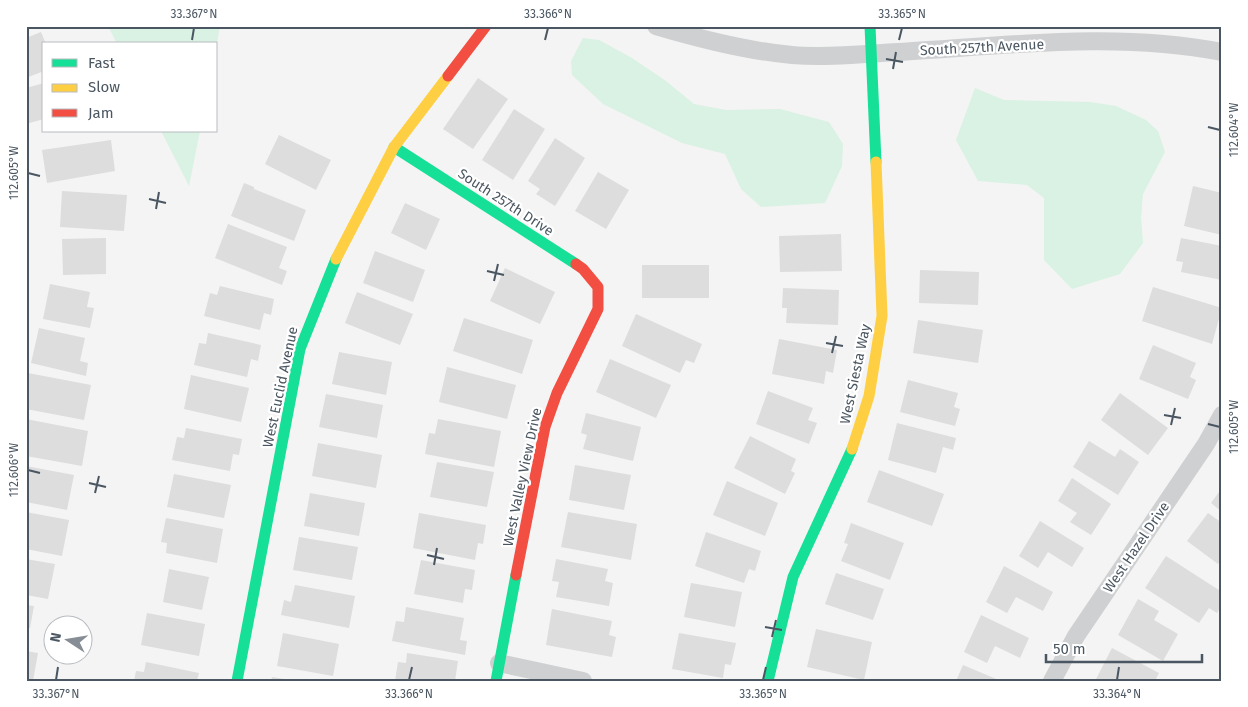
<svg xmlns="http://www.w3.org/2000/svg" width="1248" height="707" viewBox="0 0 1248 707" font-family="'Fira Sans',sans-serif">
<style>
.green{fill:#d9f2e3}
.building{fill:#ddddde}
.lines{fill:none;stroke-linecap:round;stroke-linejoin:round}
.street{stroke:#ced0d2;stroke-width:18}
.fast{stroke:#16e098;stroke-width:11}
.slow{stroke:#ffcf43;stroke-width:11}
.jam{stroke:#f24e42;stroke-width:11}
.ticks{fill:none;stroke:#4a5661;stroke-width:2}
.labels{text-anchor:middle;stroke-width:4.5;stroke-linejoin:round;paint-order:stroke}
.street-label{font-size:14px;fill:#4a5661;stroke:#fff}
.neatline{fill:none;stroke:#4a5661;stroke-width:2}
.ticks-label{font-size:12px;text-anchor:middle;fill:#4a5661}
</style>
<rect width="100%" height="100%" fill="#f4f4f4"/>
<path class="green" d="M108,26H220L216,48V44H117Z
M583,38L599,40L632,58L666,81L694,104L726,110L780,109L829,122L843,144L842,166L825,203L761,207L741,189L725,154L682,143L603,104L572,75L571,61Z
M975,88L1004,100L1090,102L1116,106L1146,120L1158,131L1165,152L1143,194L1141,217L1143,243L1120,274L1072,289L1044,260V198L1027,185L978,181L956,140Z
M161,131H200L189,186Z"/>
<path class="building" d="M41,32L46,44H44V71L26,78V38Z
M478,78L508,99L473,149L443,129Z
M44,83V119L26,124V88Z
M514,109L545,129L513,180L482,160Z
M279,135L331,160L316,190L265,164Z
M555,138L585,158L555,206L536,194L540,189L528,181Z
M111,140L115,171L47,183L42,150Z
M598,172L629,190L606,229L575,211Z
M244,183L254,187V189L306,210L294,241L231,216Z
M1193,186L1222,193V235L1184,226Z
M62,191L127,195L124,231L60,227Z
M405,203L440,219L426,250L391,233Z
M228,224L287,247L279,268L287,271L282,285L215,258Z
M841,234L842,271L780,272L779,236Z
M106,238V274L63,275L62,239Z
M1181,238L1222,246V280L1181,272L1183,262L1176,261Z
M375,251L425,270L413,302L363,283Z
M642,265H709V298H642Z
M505,268L555,292L540,324L490,301Z
M920,270L979,272L978,305L919,303Z
M50,284L90,292L87,307L94,308L90,328L43,319Z
M220,286L274,299L271,315L264,313L260,330L204,316L210,293L217,295Z
M1153,287L1222,308L1212,344L1142,321Z
M783,288L839,290L838,325L786,323L787,308H782Z
M357,292L413,314L400,345L345,323Z
M636,314L702,344L694,363L686,360L680,373L622,346Z
M464,318L533,340L522,374L453,351Z
M918,320L983,330L978,363L913,353Z
M39,328L85,338L80,361L88,363L86,376L31,363Z
M208,333L261,345L258,361L251,359L247,377L194,365L199,343L206,344Z
M779,339L837,350L833,373L826,371L824,384L772,374Z
M1153,345L1196,363L1190,377L1196,380L1188,399L1139,379Z
M339,352L392,362L386,395L332,384Z
M610,359L671,385L656,418L596,392Z
M447,367L516,385L507,419L439,402Z
M28,373L91,385L84,420L26,409Z
M191,375L249,388L241,422L184,409Z
M908,380L958,393L954,407L960,409L955,426L900,412Z
M768,391L813,408L808,420L817,423L809,444L756,424Z
M1120,393L1168,428L1148,455L1101,420Z
M326,394L383,405L377,438L319,427Z
M586,413L641,427L633,461L583,449L587,435L581,433Z
M26,419L88,431L82,466L26,456Z
M438,419L501,431L494,467L425,454L429,433L435,434Z
M897,423L956,438L953,450L943,447L936,473L888,460Z
M186,428L242,439L239,455L233,454L230,471L172,460L177,437L184,438Z
M750,436L796,459L791,471L795,473L785,494L734,468Z
M1089,441L1115,457L1120,449L1139,462L1118,495L1073,467Z
M318,443L382,455L376,488L312,476Z
M437,462L494,472L487,507L430,497Z
M575,465L631,475L624,510L569,500Z
M26,466L74,475L67,510L26,502Z
M879,470L944,494L932,526L867,502Z
M174,474L231,485L224,518L167,507Z
M1072,478L1111,504L1091,535L1070,522L1077,513L1058,501Z
M727,481L778,503L765,536L713,515Z
M1222,488V512L1211,503Z
M310,493L365,503L359,536L304,526Z
M26,512L69,520L62,556L26,549Z
M568,512L637,524L631,560L561,547Z
M419,513L486,525L483,544L478,543L475,560L413,548Z
M1208,513L1222,523V558L1218,564L1187,541Z
M166,518L223,529L217,563L166,553L167,543L161,542Z
M1040,521L1084,548L1072,567L1048,552L1038,568L1019,556Z
M851,523L904,543L890,580L841,561L848,544L844,543Z
M706,532L761,551L755,571L749,569L744,583L695,566Z
M299,537L358,547L352,580L293,570Z
M1166,556L1222,592V605L1217,613L1209,608L1199,623L1145,588Z
M26,559L55,564L48,599L26,595Z
M556,559L608,569L605,581L613,583L609,606L556,597L559,582L552,581Z
M421,560L475,570L472,590L465,589L463,603L414,594Z
M1004,566L1053,592L1043,611L1016,597L1007,613L986,602Z
M169,569L209,577L202,610L163,602Z
M836,573L884,589L873,620L825,604Z
M691,583L742,592L735,627L684,617Z
M295,585L355,596L349,628L281,615L284,600L291,602Z
M1138,599L1159,611L1154,620L1178,634L1163,661L1118,635Z
M26,605L34,606L30,628H26Z
M406,607L464,618L460,640L467,641L465,655L392,641L396,621L404,622Z
M552,609L612,621L609,635L616,637L612,657L546,645Z
M147,613L205,624L199,656L141,645Z
M981,615L1029,638L1020,658L995,646L987,663L964,652Z
M816,629L872,642L864,680L807,667Z
M283,633L339,644L333,676L277,666Z
M679,633L736,643L731,665L725,664L723,678L672,669Z
M1112,648L1159,673L1155,681H1095Z
M26,651L38,653L33,681H26Z
M407,653L458,661L455,681H395L398,662L406,663Z
M146,662L199,673L197,681H134L136,671L144,672Z
M963,665L1001,681H956Z
M272,677L290,680V681H271Z"/>
<g class="lines">
<path class="street" d="M656,26C700,39 746,51 792,55C827,58 863,54 898,52C1005,46 1116,31 1222,52
M499,663L583,681
M1052,681L1076,636L1206,444L1222,415"/>
<path class="fast" d="M870,26L876,162
M394,147L576,264
M237,681L300,349L336,259
M496,681L516,575
M768,681L793,577L852,449"/>
<path class="slow" d="M336,259L394,147L448,76
M852,449L869,396L882,316L876,162"/>
<path class="jam" d="M448,76L486,26
M516,575L545,427L557,393L598,309V287L583,269L576,264"/>
</g>
<path class="ticks" d="M192,40L194,28M545,40L548,28M899,40L902,28M886,59L903,62M893,69L896,52M1208,127L1220,130M28,173L40,176M149,199L166,203M156,209L159,192M487,271L504,275M494,281L498,264M826,343L843,346M832,353L836,336M1164,415L1181,418M1208,424L1220,427M1171,425L1175,408M28,470L40,473M89,483L106,487M95,493L99,476M427,555L444,559M434,565L437,548M765,627L782,630M772,637L776,620M56,680L58,667M409,680L412,667M763,680L766,667M1117,680L1119,667"/>
<g class="labels">
<g class="street-label">
<text transform="translate(982 47) rotate(-3)" y="5">South 257th Avenue</text>
<text transform="translate(506 202) rotate(33)" y="5">South 257th Drive</text>
<text transform="translate(855 374) rotate(-78)" y="5">West Siesta Way</text>
<text transform="translate(280 387) rotate(-78)" y="5">West Euclid Avenue</text>
<text transform="translate(522 477) rotate(-78)" y="5">West Valley View Drive</text>
<text transform="translate(1136 547) rotate(-56)" y="5">West Hazel Drive</text>
</g>
</g>
<rect width="1248" height="707" fill="none" stroke="#ffffff" stroke-width="55"/>
<rect x="42" y="42" width="175" height="90" fill="#ffffff" stroke="#b7bbc0"/>
<rect x="52" y="59" width="25" height="8" fill="#16e098" stroke="#b7bbc0"/>
<text x="88" y="68" font-size="15" fill="#4a5661">Fast</text>
<rect x="52" y="84" width="25" height="8" fill="#ffcf43" stroke="#b7bbc0"/>
<text x="88" y="92" font-size="15" fill="#4a5661">Slow</text>
<rect x="52" y="109" width="25" height="8" fill="#f24e42" stroke="#b7bbc0"/>
<text x="88" y="118" font-size="15" fill="#4a5661">Jam</text>
<g transform="translate(68 640) rotate(282)"><circle r="24" fill="#ffffff" stroke="#b7bbc0"/>
<path d="M0-4L9 19L0 12L-9 19Z" fill="#868d94"/>
<text y="-8" font-size="14" font-weight="bold" text-anchor="middle" fill="#4a5661">N</text>
</g>
<path d="M1046 654v8h156v-8" fill="none" stroke="#4a5661" stroke-width="2.5"/>
<text x="1053" y="654" font-size="15" fill="#4a5661" stroke="#ffffff" stroke-width="4" paint-order="stroke">50 m</text>
<rect x="28" y="28" width="1192" height="652" class="neatline"/>
<g class="ticks-label">
<text x="194" y="18">33.367°N</text>
<text x="548" y="18">33.366°N</text>
<text x="902" y="18">33.365°N</text>
<text transform="translate(1234 130) rotate(-90)" y="4">112.604°W</text>
<text transform="translate(14 173) rotate(-90)" y="4">112.605°W</text>
<text transform="translate(1234 427) rotate(-90)" y="4">112.605°W</text>
<text transform="translate(14 470) rotate(-90)" y="4">112.606°W</text>
<text x="56" y="698">33.367°N</text>
<text x="409" y="698">33.366°N</text>
<text x="763" y="698">33.365°N</text>
<text x="1117" y="698">33.364°N</text>
</g>
</svg>
